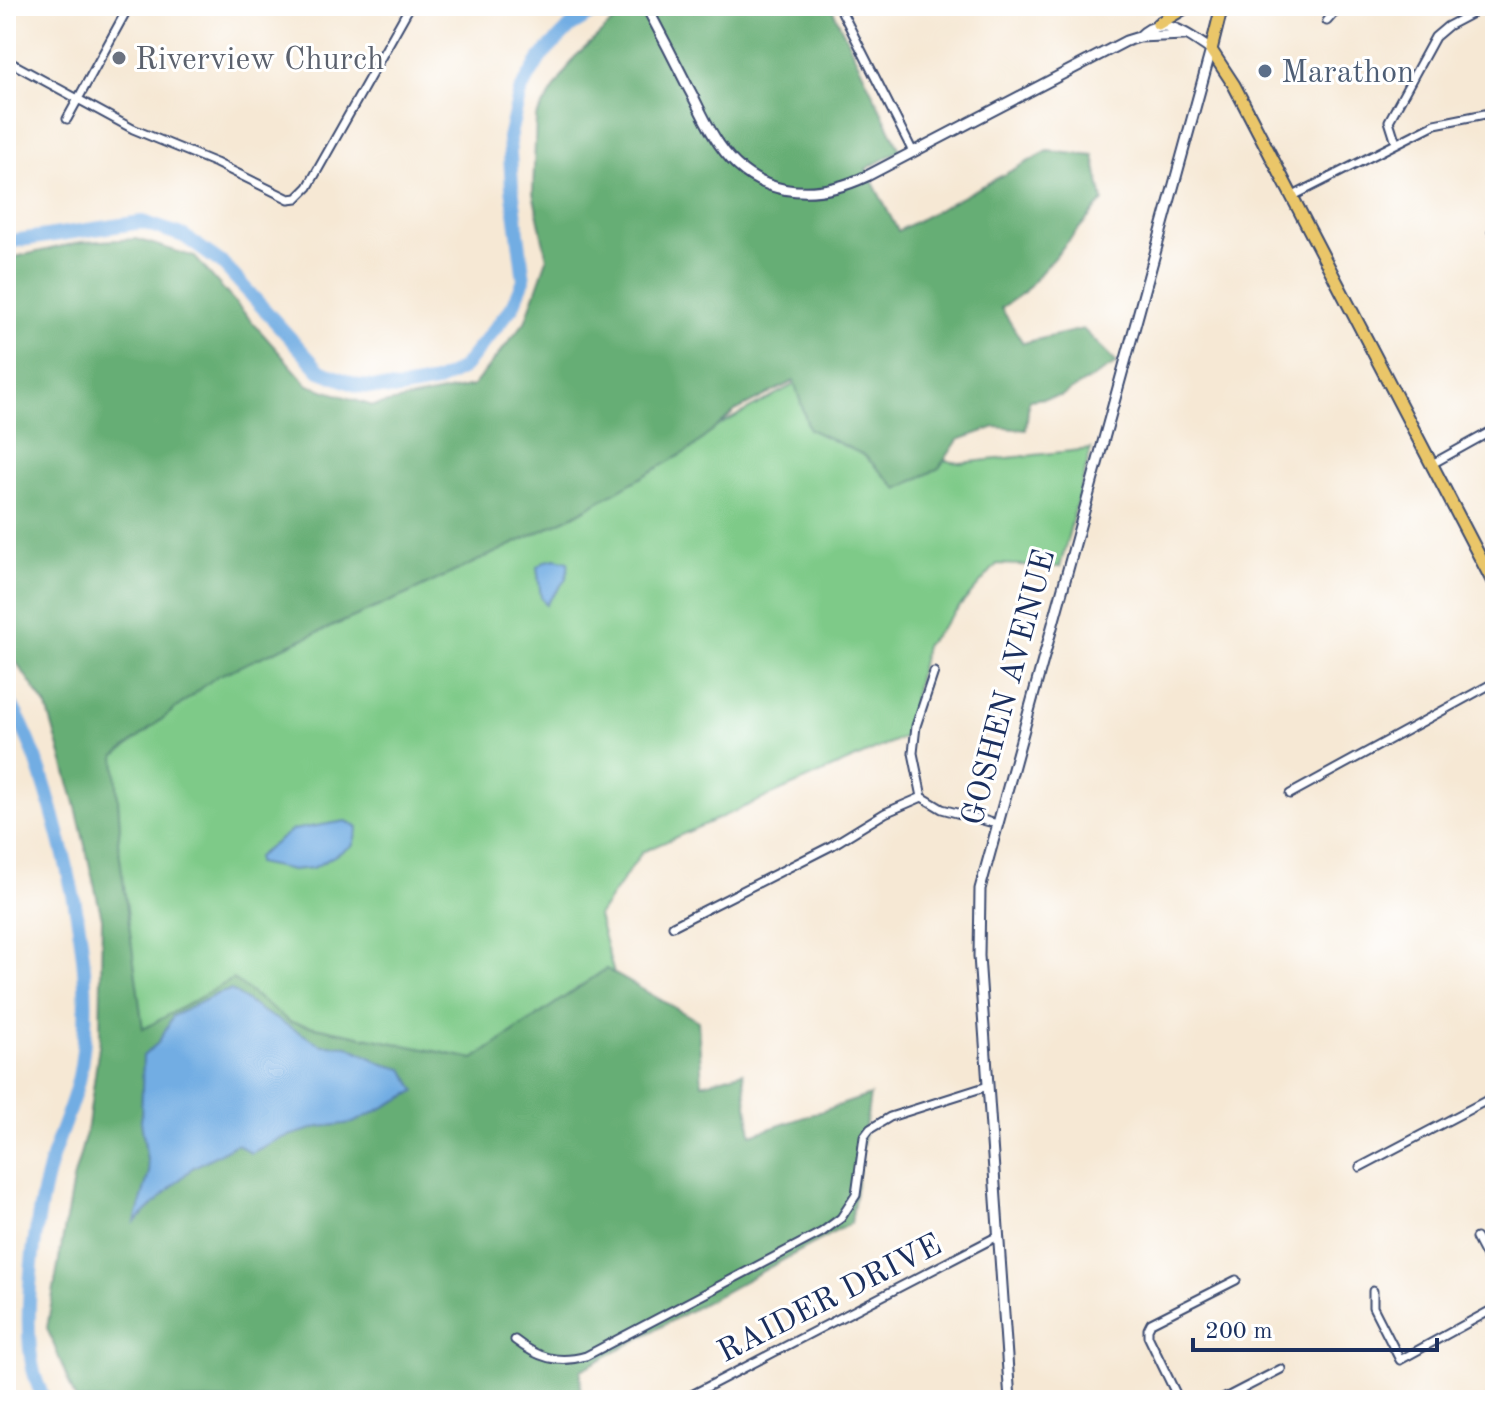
<svg xmlns="http://www.w3.org/2000/svg" width="1501" height="1406" viewBox="0 0 1501 1406" font-family="'Old Standard TT',serif">
<style>
.green{fill:#7eca88;stroke:#4c7c73;stroke-width:2}
.forest{fill:#66ae74;stroke:#406e69;stroke-width:2}
.water{fill:#72ade3;stroke:#466ea0;stroke-width:2}
.lines{fill:none;stroke-linecap:round;stroke-linejoin:round}
.river{stroke:#72ade3;stroke-width:14}
.minor-casing{stroke:#3c4b70;stroke-width:11}
.tertiary-casing{stroke:#3c4b70;stroke-width:13}
.primary-casing{stroke:#3c4b70;stroke-width:15}
.minor{stroke:#fff;stroke-width:7}
.tertiary{stroke:#fff;stroke-width:9}
.primary{stroke:#eac669;stroke-width:11}
.worship-dot{fill:#6b7280;stroke:#fff;stroke-width:3}
.service-dot{fill:#5c6f8a;stroke:#fff;stroke-width:3}
.labels{text-anchor:middle;stroke-width:6;stroke-linejoin:round;paint-order:stroke}
.worship-label{font-size:32px;fill:#5b616d;stroke:#fff;text-anchor:start}
.service-label{font-size:32px;fill:#4e5e75;stroke:#fff;text-anchor:start}
.street-label{font-size:32px;fill:#1b2f5e;stroke:#fff}
</style>
<rect width="100%" height="100%" fill="#fff"/>
<filter id="ink" filterUnits="userSpaceOnUse"><feTurbulence type="fractalNoise" baseFrequency=".0125" numOctaves="2"/><feDisplacementMap in="SourceGraphic" scale="16" xChannelSelector="R" yChannelSelector="G"/><feConvolveMatrix kernelMatrix="1 2 1 2 8 2 1 2 1" color-interpolation-filters="sRGB"/></filter>
<filter id="wash" filterUnits="userSpaceOnUse"><feTurbulence type="fractalNoise" baseFrequency=".006" numOctaves="4" result="noise"/><feDisplacementMap in="SourceGraphic" scale="32" xChannelSelector="R" yChannelSelector="G"/><feGaussianBlur stdDeviation="1.8" result="paint"/><feColorMatrix in="noise" values="0 0 0 0 0 0 0 0 0 0 0 0 0 0 0 0 0 1.4 0 .05"/><feComposite in="paint" operator="in"/></filter>
<g filter="url(#wash)">
<rect width="100%" height="100%" fill="#f6e8d4"/>
<path class="green" d="M804,379L877,450L960,463L1091,449L1060,567L997,564L925,646L906,736L642,852L598,916L617,985L471,1102L116,1074L115,756L219,663L595,493Z"/>
<path class="forest" d="M655,6H831L900,150L866,169L898,231L1048,151L1094,156L1103,201L1024,292L1001,308L1023,343L1083,329L1117,363L1061,396L1029,400L1026,430L995,427L958,440L939,468L898,489L864,455L809,429L794,381L735,411L691,449L573,516L405,595L217,676L115,756L120,827L118,842L143,1029L233,979L290,1022L474,1059L606,969L698,1021L702,1084L743,1072L751,1135L870,1095L851,1223L581,1370L580,1400H76L47,1328L73,1180L88,1125L100,1038L102,918L75,803L47,707L6,647V259L81,242L137,239L195,257L308,385L373,406L473,386L525,322L547,259L533,193L536,117L574,58L613,22Z"/>
<path class="water" d="M555,559L568,562C571,581 555,590 546,605L541,597L537,567L546,561Z
M346,821L358,827L353,845L313,868L292,870L257,863V857L292,830Z
M231,990L258,1009L322,1045L348,1046L383,1064L403,1069L416,1091L353,1123L319,1127L279,1139L251,1153L237,1144L192,1168L135,1222L149,1173L141,1121L143,1056L158,1043L173,1016L217,994Z"/>
<g class="lines">
<path class="river" d="M6,242L142,222L184,236L223,264L320,371L359,386L398,389L436,382L463,368L513,306L524,280L512,187L509,138L520,92L540,58L571,26L605,6
M6,696C31,736 44,780 56,825C77,901 93,979 82,1058C78,1097 59,1131 49,1168C35,1219 13,1357 46,1400"/>
</g>
</g>
<g filter="url(#ink)">
<g class="lines">
<g class="minor-casing">
<path id="minor" d="M839,6L913,152
M1327,21L1340,6
M6,60L133,129L216,163L289,199L297,198L308,187L410,6
M67,119L129,6
M1396,143L1389,121L1435,37L1448,26L1486,6
M1293,196L1435,124L1495,112
M1495,226L1492,232L1495,239
M1432,464L1495,429
M1290,794L1495,682
M922,797L913,753L916,726L934,672
M673,926L831,846L885,813L922,797L942,809L997,824
M1360,1167L1495,1096
M1476,1238L1495,1274
M1373,1291V1307L1400,1360L1495,1308
M515,1340C538,1358 558,1364 586,1356L822,1232L841,1218L856,1195L864,1137L870,1129L890,1117L988,1086
M682,1400L998,1236
M1179,1400L1148,1336V1329L1151,1323L1236,1280
M1221,1400L1281,1369"/>
</g>
<g class="tertiary-casing">
<path id="tertiary" d="M646,6C661,34 675,61 689,89C699,107 707,127 719,144C755,197 812,202 867,176L1126,41L1139,37L1184,35
M1010,1400L979,956L980,889L1211,50C1188,35 1163,12 1139,37"/>
</g>
<g class="primary-casing">
<path id="primary" d="M1222,6L1211,50L1234,85L1495,586
M1158,24L1188,6"/>
</g>
<use href="#minor" class="minor"/>
<use href="#tertiary" class="tertiary"/>
<use href="#primary" class="primary"/>
</g>
</g>
<circle class="worship-dot" cx="119" cy="58" r="8"/>
<circle class="service-dot" cx="1265" cy="71" r="8"/>
<g class="labels">
<g class="worship-label">
<text x="135" y="69">Riverview Church</text>
</g>
<g class="service-label">
<text x="1281" y="82">Marathon</text>
</g>
<g class="street-label">
<text transform="translate(1007 687) rotate(-75)" y="11">GOSHEN AVENUE</text>
<text transform="translate(829 1297) rotate(-27)" y="11">RAIDER DRIVE</text>
</g>
</g>
<rect width="1501" height="1406" fill="none" stroke="#fff" stroke-width="32"/>
<path d="M1193 1338v12h244v-12" fill="none" stroke="#1b2f5e" stroke-width="4"/>
<text x="1205" y="1338" font-size="24" fill="#1b2f5e" stroke="#ffffff" stroke-width="6" paint-order="stroke">200 m</text>
</svg>
